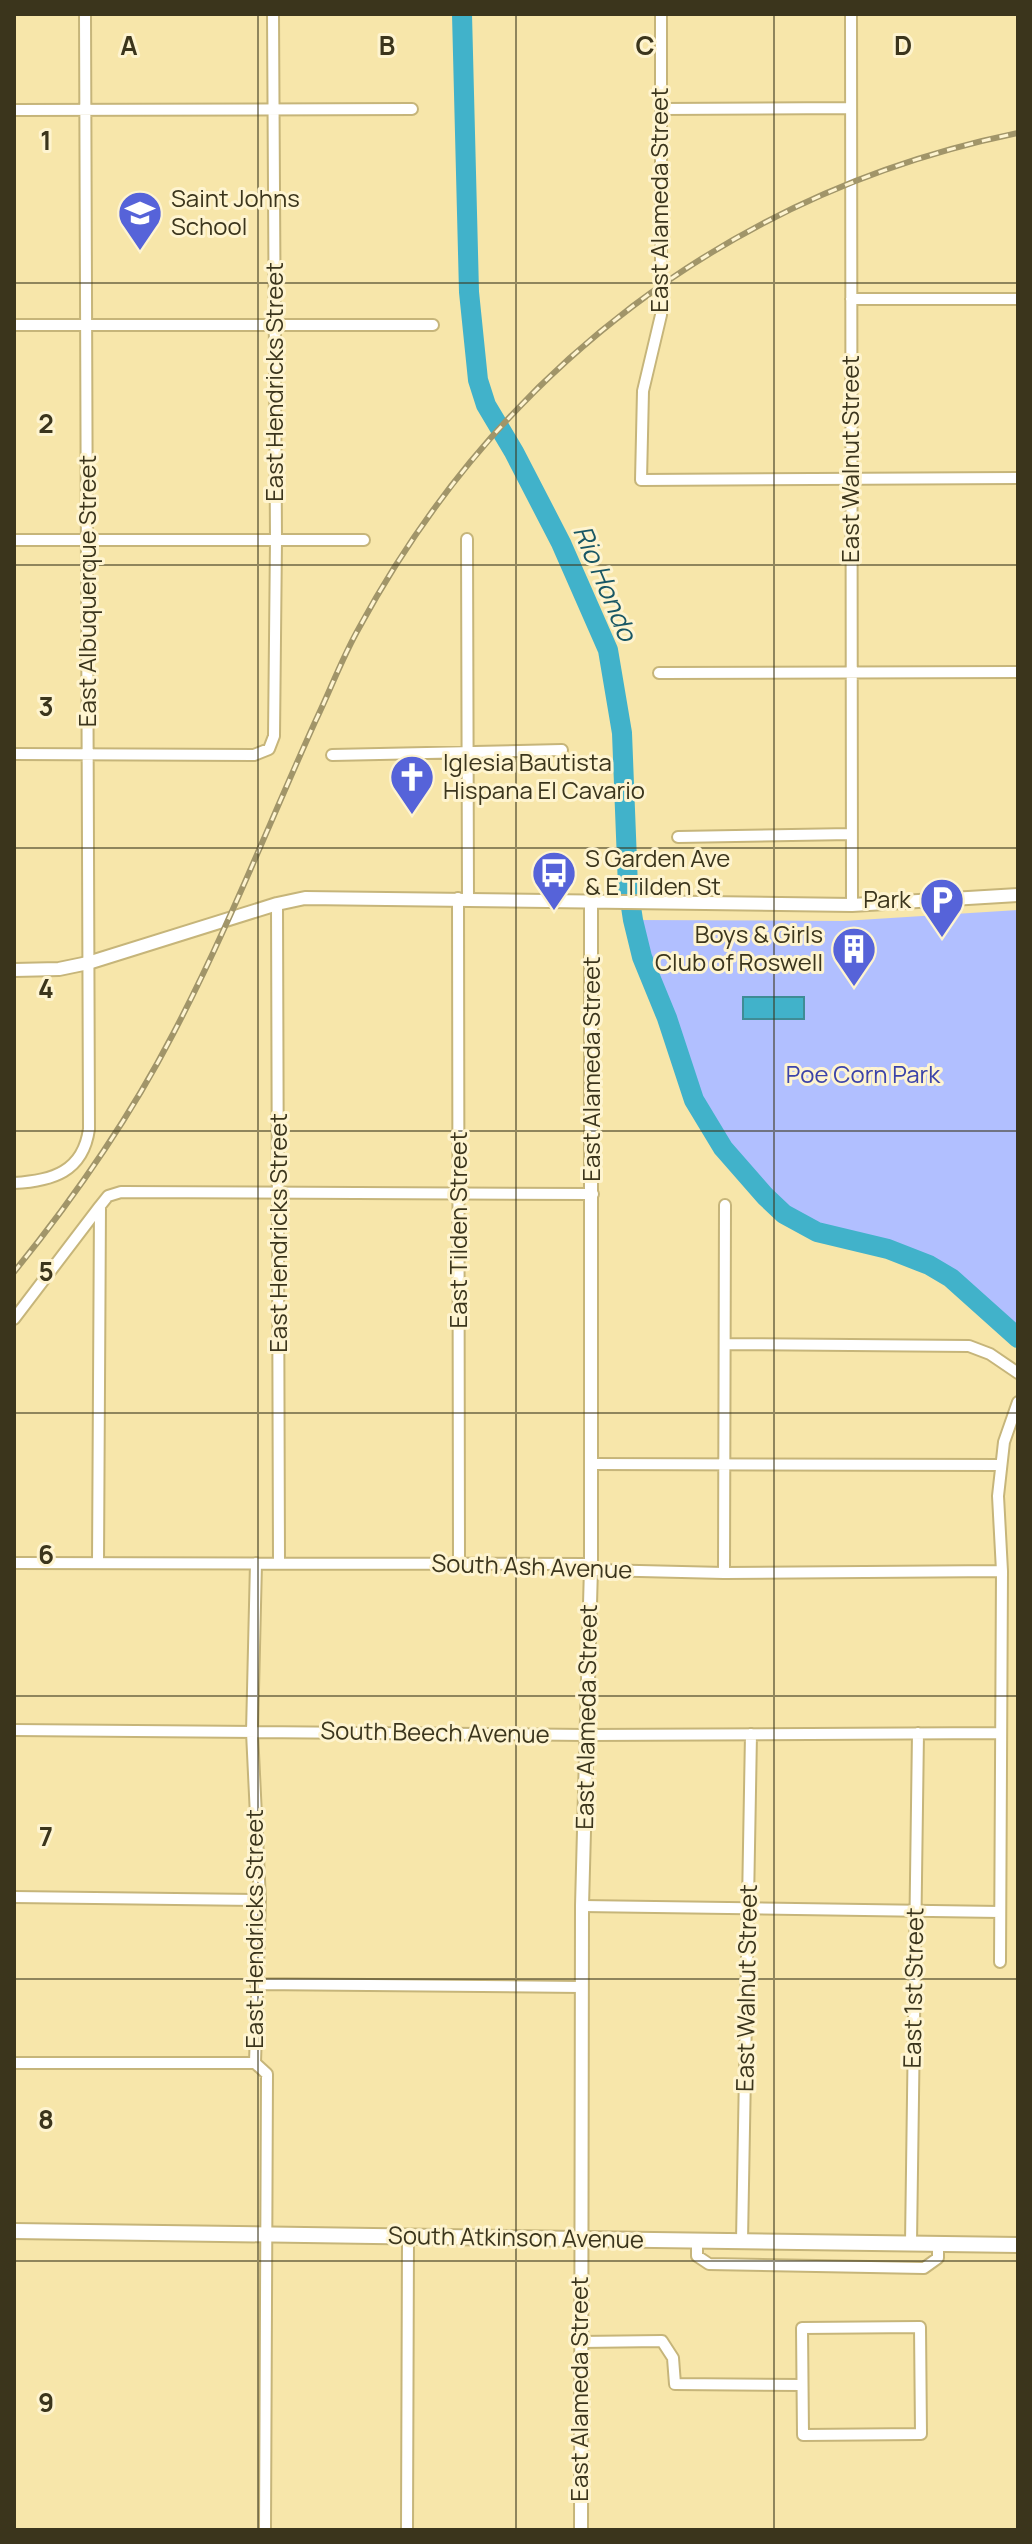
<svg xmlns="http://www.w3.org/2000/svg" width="1032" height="2544" viewBox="0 0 1032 2544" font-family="Manrope,sans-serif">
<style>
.green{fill:#b1bfff}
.water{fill:#41b2ca;stroke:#3f8c96;stroke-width:2}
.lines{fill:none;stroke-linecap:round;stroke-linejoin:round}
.river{stroke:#41b2ca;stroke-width:20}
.minor-casing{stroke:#c6b57a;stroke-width:14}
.tertiary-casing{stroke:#c6b57a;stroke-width:16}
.secondary-casing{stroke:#c6b57a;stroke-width:18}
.minor{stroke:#fff;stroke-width:10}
.tertiary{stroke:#fff;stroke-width:12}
.secondary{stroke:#fff;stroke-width:14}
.rail-casing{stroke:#a19569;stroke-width:6}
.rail{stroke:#fef4d0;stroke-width:3;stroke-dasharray:9;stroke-linecap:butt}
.grid{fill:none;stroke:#3b351c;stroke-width:2;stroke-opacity:0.55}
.labels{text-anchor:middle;stroke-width:6;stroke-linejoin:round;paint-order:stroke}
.poi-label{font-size:24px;fill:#3b351c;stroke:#fef4d0;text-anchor:start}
.street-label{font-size:24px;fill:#3b351c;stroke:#fef4d0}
.park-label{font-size:24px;fill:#3b43a9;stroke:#fef4d0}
.water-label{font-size:26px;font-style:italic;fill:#195764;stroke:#fef4d0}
.grid-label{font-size:26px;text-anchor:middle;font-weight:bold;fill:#3b351c;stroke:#fef4d0;stroke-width:6;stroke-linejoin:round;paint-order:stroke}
</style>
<rect width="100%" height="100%" fill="#f7e6aa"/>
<path class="green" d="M1018,910V1338C983,1301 939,1265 890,1250C861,1241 830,1238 802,1226C761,1206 710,1140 694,1098C684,1072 677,1044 667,1017C655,985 640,955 633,920L843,921Z"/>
<path class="water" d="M743,997H804V1019H743Z"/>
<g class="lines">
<path class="river" d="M462,14L469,292L478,380L486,405L514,452L561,543L608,650L622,733L628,887L633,920L642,957L667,1018L694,1100L723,1148L765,1196L784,1214L817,1232L888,1249L929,1265L951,1278L1018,1338"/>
<g class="minor-casing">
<path id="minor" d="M661,14V315L643,391L641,480L1018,478
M851,14L852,905
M661,109L851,108
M14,110L412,109
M851,299H1018
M14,325H433
M467,539L468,899
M14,540H364
M659,673L1018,672
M14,754L254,755L269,749L274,736L276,540L273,14
M332,755L562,750
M678,837L851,834
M458,898L459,1562
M277,904L279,1562
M14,1183C52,1181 83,1172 89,1129L85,14
M14,1319L100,1206L108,1196L121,1192L593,1194
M725,1344L969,1346L990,1354L1018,1373
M591,1464L1000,1465
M14,1563L585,1564L597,1570L724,1573L1002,1571
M98,1563L100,1206
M256,1563L252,1732L260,1900L255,2063L267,2074L265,2530
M724,1573L725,1205
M14,1730L587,1735L1000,1733
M14,1897L260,1900
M582,1906L1000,1912
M1000,1962L1002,1571L998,1496L1004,1442L1018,1402
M256,1984L581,1987
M14,2063H255
M697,2240V2256L709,2264L924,2268L938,2258V2244
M742,2241L751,1734
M911,2243L918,1733
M920,2327L921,2434L803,2435L802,2328Z
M580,2342L662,2341L673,2358L675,2384L802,2385
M407,2530L408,2237"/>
</g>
<g class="tertiary-casing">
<path id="tertiary" d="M14,970L59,969L88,963L277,904L305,898L852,905L1018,895
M581,2530L582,1906L591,1567V903"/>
</g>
<g class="secondary-casing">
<path id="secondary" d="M14,2231L1018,2245"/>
</g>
<use href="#minor" class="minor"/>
<use href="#tertiary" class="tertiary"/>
<use href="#secondary" class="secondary"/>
<g class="rail-casing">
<path id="rail" d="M14,1272C74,1198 129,1119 173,1034C226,933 268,826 315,722C330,691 342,658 359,628C498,371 730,192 1018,133"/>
</g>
<use href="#rail" class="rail"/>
</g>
<path class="grid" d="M258,14V2530M516,14V2530M774,14V2530M14,283H1018M14,565H1018M14,848H1018M14,1131H1018M14,1413H1018M14,1696H1018M14,1979H1018M14,2261H1018"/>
<defs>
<g id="school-pin" transform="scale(2.3)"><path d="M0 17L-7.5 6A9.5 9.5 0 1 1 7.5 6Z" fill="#5663d9" stroke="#fef4d0"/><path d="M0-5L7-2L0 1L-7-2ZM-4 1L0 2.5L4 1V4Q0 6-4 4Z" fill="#fff"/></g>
<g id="church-pin" transform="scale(2.3)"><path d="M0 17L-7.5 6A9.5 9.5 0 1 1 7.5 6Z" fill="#5663d9" stroke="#fef4d0"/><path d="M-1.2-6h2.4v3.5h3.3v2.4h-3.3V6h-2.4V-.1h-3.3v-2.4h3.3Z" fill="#fff"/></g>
<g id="bus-pin" transform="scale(2.3)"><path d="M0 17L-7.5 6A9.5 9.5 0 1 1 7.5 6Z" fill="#5663d9" stroke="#fef4d0"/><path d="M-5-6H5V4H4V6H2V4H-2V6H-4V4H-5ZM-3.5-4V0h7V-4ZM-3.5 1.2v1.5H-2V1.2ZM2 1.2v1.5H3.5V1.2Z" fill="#fff"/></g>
<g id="parking-pin" transform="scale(2.3)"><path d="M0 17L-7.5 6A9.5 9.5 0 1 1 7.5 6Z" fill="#5663d9" stroke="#fef4d0"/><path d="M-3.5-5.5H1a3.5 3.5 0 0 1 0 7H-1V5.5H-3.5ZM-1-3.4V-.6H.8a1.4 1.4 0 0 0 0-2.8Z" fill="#fff"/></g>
<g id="building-pin" transform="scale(2.3)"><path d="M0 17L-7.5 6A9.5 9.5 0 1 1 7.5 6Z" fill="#5663d9" stroke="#fef4d0"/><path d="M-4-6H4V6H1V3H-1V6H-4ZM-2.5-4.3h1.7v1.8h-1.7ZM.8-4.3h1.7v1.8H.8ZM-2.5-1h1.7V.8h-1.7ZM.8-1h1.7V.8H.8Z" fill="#fff"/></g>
</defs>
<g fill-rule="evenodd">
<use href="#school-pin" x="140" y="213"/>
<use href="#church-pin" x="412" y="777"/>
<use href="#bus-pin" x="554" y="873"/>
<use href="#parking-pin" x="942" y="900"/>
<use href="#building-pin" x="854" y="949"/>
</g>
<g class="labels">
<g class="poi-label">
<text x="171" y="207">Saint Johns<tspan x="171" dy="28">School</tspan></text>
<text x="443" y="771">Iglesia Bautista<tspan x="443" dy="28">Hispana El Cavario</tspan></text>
<text x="585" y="867">S Garden Ave<tspan x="585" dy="28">&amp; E Tilden St</tspan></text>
<text x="911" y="908" text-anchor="end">Park</text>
<text x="823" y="943" text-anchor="end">Boys &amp; Girls<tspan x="823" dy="28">Club of Roswell</tspan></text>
</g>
<g class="street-label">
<text transform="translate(660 200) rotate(-90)" y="8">East Alameda Street</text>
<text transform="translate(275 382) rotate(-90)" y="8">East Hendricks Street</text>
<text transform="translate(851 459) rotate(-90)" y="8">East Walnut Street</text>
<text transform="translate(88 591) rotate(-90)" y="8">East Albuquerque Street</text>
<text transform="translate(592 1069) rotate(-90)" y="8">East Alameda Street</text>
<text transform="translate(459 1230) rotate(-90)" y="8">East Tilden Street</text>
<text transform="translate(279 1233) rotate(-90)" y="8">East Hendricks Street</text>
<text transform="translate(532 1567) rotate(2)" y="8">South Ash Avenue</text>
<text transform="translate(587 1717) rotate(-89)" y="8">East Alameda Street</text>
<text transform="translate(435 1733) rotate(1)" y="8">South Beech Avenue</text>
<text transform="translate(255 1929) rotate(-90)" y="8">East Hendricks Street</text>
<text transform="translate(747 1988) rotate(-89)" y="8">East Walnut Street</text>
<text transform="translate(914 1988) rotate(-89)" y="8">East 1st Street</text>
<text transform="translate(516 2238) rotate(1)" y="8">South Atkinson Avenue</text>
<text transform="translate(580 2389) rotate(-90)" y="8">East Alameda Street</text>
</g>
<g class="park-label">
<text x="863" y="1083">Poe Corn Park</text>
</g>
<g class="water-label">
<text transform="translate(605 583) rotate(67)" y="9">Rio Hondo</text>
</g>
</g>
<g class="grid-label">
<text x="129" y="55">A</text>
<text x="387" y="55">B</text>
<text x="645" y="55">C</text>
<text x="903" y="55">D</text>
<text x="46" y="150">1</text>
<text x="46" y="433">2</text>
<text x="46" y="716">3</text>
<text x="46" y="998">4</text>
<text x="46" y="1281">5</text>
<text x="46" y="1564">6</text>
<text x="46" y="1846">7</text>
<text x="46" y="2129">8</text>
<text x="46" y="2412">9</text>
</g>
<rect width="1032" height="2544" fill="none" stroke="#3b351c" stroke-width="32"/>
</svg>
